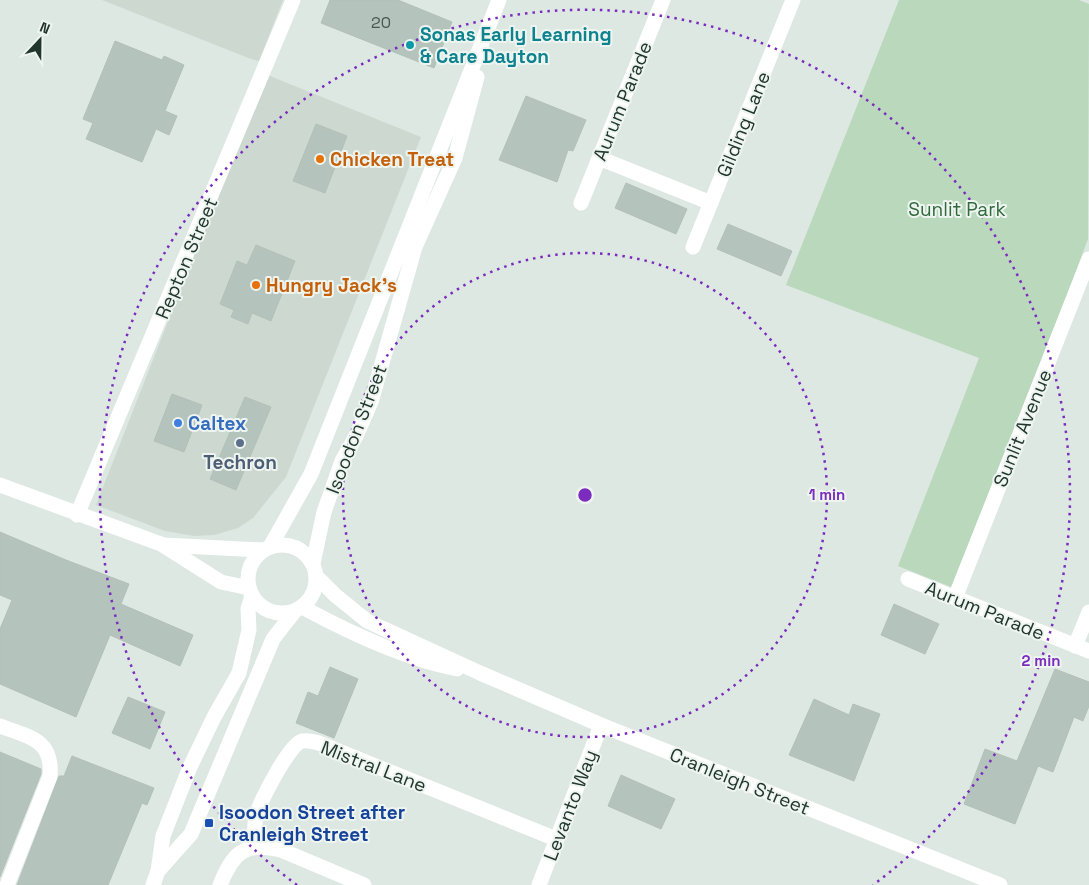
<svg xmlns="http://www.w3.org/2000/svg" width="1089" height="885" font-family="'Space Grotesk',sans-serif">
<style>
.built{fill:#cdd8d1}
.green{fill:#b9d8bc}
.building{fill:#b4c3bb;stroke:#b2c1b8}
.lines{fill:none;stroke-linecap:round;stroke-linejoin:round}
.minor{stroke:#fff;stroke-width:15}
.tertiary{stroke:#fff;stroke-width:15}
.ring{fill:none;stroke:#7b2cbf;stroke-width:2.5;stroke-dasharray:2.5 5}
.culture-dot{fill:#0f9aa8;stroke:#eef5f1;stroke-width:2}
.food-dot{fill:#e8710a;stroke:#eef5f1;stroke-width:2}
.shop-dot{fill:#3f7fe0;stroke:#eef5f1;stroke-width:2}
.service-dot{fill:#5c6f8a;stroke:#eef5f1;stroke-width:2}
.transit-dot{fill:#1a4fb4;stroke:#eef5f1;stroke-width:2}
.labels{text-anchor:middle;stroke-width:4;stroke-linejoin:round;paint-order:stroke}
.number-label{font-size:16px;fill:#465950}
.culture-label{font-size:19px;font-weight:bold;fill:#0d838f;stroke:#eef5f1;text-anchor:start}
.street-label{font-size:19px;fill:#21362d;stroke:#eef5f1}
.food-label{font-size:19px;font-weight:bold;fill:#c56008;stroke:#eef5f1;text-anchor:start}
.park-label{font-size:19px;fill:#30693d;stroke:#eef5f1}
.shop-label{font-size:19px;font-weight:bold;fill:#366cbe;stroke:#eef5f1;text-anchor:start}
.service-label{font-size:19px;font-weight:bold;fill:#4e5e75;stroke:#eef5f1}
.transit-label{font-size:19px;font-weight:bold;fill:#164399;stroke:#eef5f1;text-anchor:start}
.centre{fill:#7b2cbf;stroke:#eef5f1;stroke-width:2.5}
.ring-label{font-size:15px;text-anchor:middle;font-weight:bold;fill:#7b2cbf;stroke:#eef5f1;stroke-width:4;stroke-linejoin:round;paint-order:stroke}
</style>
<rect width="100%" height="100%" fill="#dee8e2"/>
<g class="built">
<polygon points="102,0 283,0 259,61 251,59"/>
<polygon points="265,74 421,137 286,477 253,518 238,528 214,535 194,536 165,531 96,505"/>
</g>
<polygon class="green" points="899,0 1079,0 1089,4 1088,239 1035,379 951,587 898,566 979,358 786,285"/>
<g class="building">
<polygon points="330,0 398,0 452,22 434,68 321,23"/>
<polygon points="115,41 162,60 164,56 184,65 165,111 177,116 169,135 156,129 142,162 86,139 93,123 83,119"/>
<polygon points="526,96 586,120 573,151 568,150 557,182 499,160"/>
<polygon points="316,124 347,136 325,193 293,181"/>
<polygon points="626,183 687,209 676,234 615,208"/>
<polygon points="728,224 792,251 781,276 717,249"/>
<polygon points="256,245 295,261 271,321 252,313 248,324 231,317 234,310 220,304 237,261 247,265"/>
<polygon points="172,394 202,405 184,452 154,441"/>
<polygon points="245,397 271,407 236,490 210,479"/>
<polygon points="0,532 66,560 129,584 121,604 193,635 180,666 110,635 76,717 0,684 0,629 12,600 0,595"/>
<polygon points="894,604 939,624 925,654 881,635"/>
<polygon points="330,667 358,679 334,738 296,723 308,692 318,696"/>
<polygon points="1055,669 1089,682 1089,706 1083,721 1074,717 1053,772 1038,766 1015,824 964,804 985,749 1017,761"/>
<polygon points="128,697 165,712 150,749 112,733"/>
<polygon points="814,699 849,715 853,704 880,714 854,781 789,755"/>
<polygon points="0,752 41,769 41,774 0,877"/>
<polygon points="72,756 154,788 147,805 142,803 108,885 17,885 59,776 64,776"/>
<polygon points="621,775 675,799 661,829 608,806"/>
</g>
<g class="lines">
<g class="minor">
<polyline points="599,158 711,203"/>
<polyline points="581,203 663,0"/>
<polyline points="693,247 793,0"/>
<polyline points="0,485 161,544 221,582 249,588"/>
<polyline points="77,515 293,0"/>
<polyline points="163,545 263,550"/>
<polyline points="317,577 335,595 367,621 480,673 601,725 1000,885"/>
<polyline points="908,579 1089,651"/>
<polyline points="955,598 1089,259"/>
<path d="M302,607C348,632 406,659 457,669"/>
<polyline points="1075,646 1089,612"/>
<path d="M0,726C29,737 53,739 50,776L7,885"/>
<path d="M254,847C255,837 254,826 256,816C260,802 289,744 302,741C313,739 326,746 336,750L556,839"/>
<path d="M220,885C233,853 244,841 281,850L364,885"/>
<polyline points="539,885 601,725"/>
</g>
<g class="tertiary">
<circle cx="282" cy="579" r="34"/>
<polyline points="270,547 311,474 499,0"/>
<polyline points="313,563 324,512 342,461 356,436 371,402 415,247 455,158 477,77"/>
<polyline points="158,871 191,834 273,639 294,612"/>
<polyline points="153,885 158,871 163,836 190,767 214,717 239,673 249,630 248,609 252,596"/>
</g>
</g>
<g class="ring">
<circle cx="585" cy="495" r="242"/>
<path d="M297 885A485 485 0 1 1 873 885"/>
</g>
<circle class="culture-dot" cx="410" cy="45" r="5"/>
<g class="food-dot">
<circle cx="320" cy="159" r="5"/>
<circle cx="256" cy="285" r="5"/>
</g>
<circle class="shop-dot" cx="178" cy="423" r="5"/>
<circle class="service-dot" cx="240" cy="443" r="5"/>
<rect class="transit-dot" x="204" y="818" width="10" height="10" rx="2.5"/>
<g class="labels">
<g class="number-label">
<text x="381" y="28">20</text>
</g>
<g class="culture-label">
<text x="420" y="41">Sonas Early Learning<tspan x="420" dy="22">&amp; Care Dayton</tspan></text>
</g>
<g class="street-label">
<text transform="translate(622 101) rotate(-68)" y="7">Aurum Parade</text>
<text transform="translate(743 124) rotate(-68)" y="7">Gilding Lane</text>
<text transform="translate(186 258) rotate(-67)" y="7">Repton Street</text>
<text transform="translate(1022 428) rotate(-68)" y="7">Sunlit Avenue</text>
<text transform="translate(356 429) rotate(-69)" y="7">Isoodon Street</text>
<text transform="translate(985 610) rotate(22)" y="7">Aurum Parade</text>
<text transform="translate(374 766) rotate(21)" y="7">Mistral Lane</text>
<text transform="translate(740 781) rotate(22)" y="7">Cranleigh Street</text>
<text transform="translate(570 805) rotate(-69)" y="7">Levanto Way</text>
</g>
<g class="food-label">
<text x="330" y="166">Chicken Treat</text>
<text x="266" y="292">Hungry Jack's</text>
</g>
<g class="park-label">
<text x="957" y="216">Sunlit Park</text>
</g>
<g class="shop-label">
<text x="188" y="430">Caltex</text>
</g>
<g class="service-label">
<text x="240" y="469">Techron</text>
</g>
<g class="transit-label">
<text x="219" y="819">Isoodon Street after<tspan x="219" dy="22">Cranleigh Street</tspan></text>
</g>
</g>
<circle cx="585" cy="495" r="8" class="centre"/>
<g class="ring-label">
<text x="827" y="500">1 min</text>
<text x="1041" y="666">2 min</text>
</g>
<g transform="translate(40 40) rotate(22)" stroke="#eef5f1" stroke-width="4" paint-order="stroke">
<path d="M0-4L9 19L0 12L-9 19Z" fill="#21362d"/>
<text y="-8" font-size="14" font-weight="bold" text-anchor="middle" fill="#21362d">N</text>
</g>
</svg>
